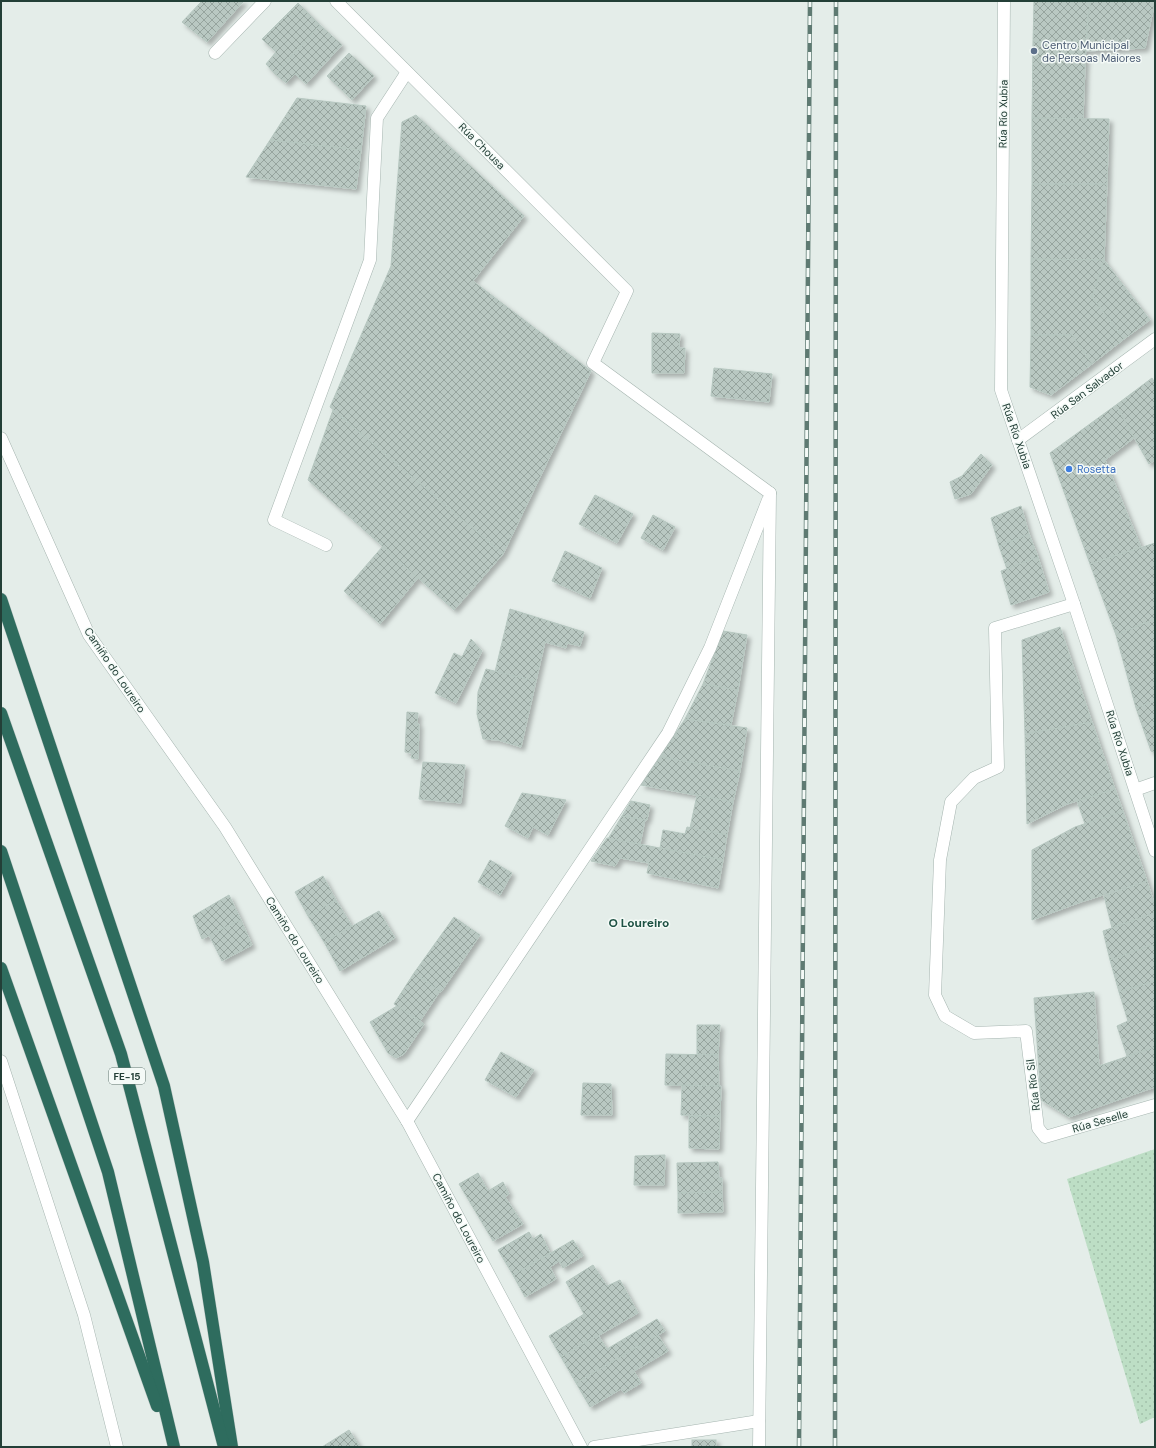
<svg xmlns="http://www.w3.org/2000/svg" width="1156" height="1448" font-family="'DM Sans',sans-serif">
<style>
.grass{fill:url(#grass-dots)}
.building{fill:url(#building-cross-hatch);stroke:#b6c7c0;filter:url(#shadow)}
.lines{fill:none;stroke-linecap:round;stroke-linejoin:round}
.minor-casing{stroke:#a6b5b0;stroke-width:13}
.highway-casing{stroke:#c1c9c7;stroke-width:13}
.minor{stroke:#fff;stroke-width:12}
.highway{stroke:#2e6c5e;stroke-width:12}
.rail-casing{stroke:#5e7a72;stroke-width:4.5}
.rail{stroke:#f4faf7;stroke-width:3;stroke-dasharray:9;stroke-linecap:butt}
.service-dot{fill:#5c6f8a;stroke:#f4faf7;stroke-width:1.5}
.shop-dot{fill:#3f7fe0;stroke:#f4faf7;stroke-width:1.5}
.labels{text-anchor:middle;stroke-width:3;stroke-linejoin:round;paint-order:stroke}
.shield{fill:#f4faf7;stroke:#627771;stroke-width:1}
.shield-label{font-size:10px;font-weight:bold;fill:#233f37}
.service-label{font-size:11px;fill:#4e5e75;stroke:#f4faf7;text-anchor:start}
.street-label{font-size:11px;fill:#233f37;stroke:#f4faf7}
.shop-label{font-size:11px;fill:#366cbe;stroke:#f4faf7;text-anchor:start}
.neighbourhood-label{font-size:12px;font-weight:bold;fill:#1e5244;stroke:#f4faf7}
</style>
<defs>
<pattern id="grass-dots" width="8" height="8" patternUnits="userSpaceOnUse"><rect width="8" height="8" fill="#bddec5"/><path d="M2 2h.1M6 6h.1" fill="none" stroke="#a2c0aa" stroke-width="1.8" stroke-linecap="round"/></pattern>
<pattern id="building-cross-hatch" width="8" height="8" patternUnits="userSpaceOnUse"><rect width="8" height="8" fill="#b9c8c2"/><path d="M0 0l8 8M0 8l8-8" fill="none" stroke="#96a49e"/></pattern>
<filter id="shadow"><feDropShadow dx="3.5" dy="3.5" stdDeviation="2" flood-color="#0004"/></filter>
</defs>
<rect width="100%" height="100%" fill="#e4ede9"/>
<polygon class="grass" points="1155,1149 1155,1417 1140,1424 1067,1179"/>
<g class="building">
<polygon points="202,1 244,1 207,42 182,22"/>
<polygon points="1034,1 1091,1 1088,15 1086,41 1033,42"/>
<polygon points="1091,1 1155,1 1145,48 1086,51 1088,15"/>
<polygon points="298,3 320,25 275,74 266,64 276,52 262,39"/>
<polygon points="320,25 342,45 306,84 295,74 286,83 275,74"/>
<polygon points="1086,41 1083,119 1032,118 1033,42"/>
<polygon points="349,53 374,76 352,100 327,76"/>
<polygon points="297,98 366,106 361,150 270,140"/>
<polygon points="416,115 524,216 473,281 591,371 503,554 330,407 391,266 402,122"/>
<polygon points="1032,118 1109,119 1107,184 1032,184"/>
<polygon points="270,140 361,150 356,189 246,177"/>
<polygon points="1032,184 1107,184 1104,260 1031,259"/>
<polygon points="1031,259 1104,260 1092,297 1124,339 1092,364 1072,335 1031,335"/>
<polygon points="1104,260 1150,320 1124,339 1092,297"/>
<polygon points="652,333 680,334 679,348 685,348 684,373 652,373"/>
<polygon points="1031,335 1072,335 1092,364 1051,395 1030,387"/>
<polygon points="714,368 772,374 769,402 711,396"/>
<polygon points="1152,378 1155,383 1155,460 1149,464 1116,405"/>
<polygon points="1116,405 1134,438 1105,460 1141,547 1090,564 1050,453"/>
<polygon points="333,410 503,554 454,610 308,480"/>
<polygon points="981,454 992,465 971,494 955,499 950,482 962,476"/>
<polygon points="595,495 633,514 617,543 579,524"/>
<polygon points="1021,506 1029,534 999,546 991,518"/>
<polygon points="653,515 675,527 663,550 641,538"/>
<polygon points="1029,534 1038,557 1007,569 999,546"/>
<polygon points="1155,543 1155,619 1116,635 1090,564"/>
<polygon points="383,546 418,578 380,624 344,591"/>
<polygon points="565,551 602,568 590,598 552,581"/>
<polygon points="1038,557 1049,592 1011,605 1001,571"/>
<polygon points="510,609 584,632 580,646 567,643 566,648 545,642 536,681 495,672"/>
<polygon points="1155,619 1155,701 1136,708 1116,635"/>
<polygon points="1060,627 1092,722 1025,734 1022,640"/>
<polygon points="723,631 747,635 738,690 703,684"/>
<polygon points="471,639 482,651 456,703 435,693 454,653 462,657"/>
<polygon points="486,669 536,681 521,747 498,740 483,739 477,714 478,692"/>
<polygon points="703,684 738,690 731,725 685,719"/>
<polygon points="1155,701 1155,753 1151,751 1136,708"/>
<polygon points="407,712 418,713 417,724 419,724 418,759 411,758 412,753 405,752"/>
<polygon points="685,719 747,728 740,771 660,757"/>
<polygon points="1092,722 1115,789 1067,804 1027,824 1025,734"/>
<polygon points="660,757 740,771 733,802 641,785"/>
<polygon points="423,762 465,765 461,803 419,799"/>
<polygon points="1115,789 1123,811 1085,824 1077,801"/>
<polygon points="522,793 566,800 548,835 533,827 528,838 505,826"/>
<polygon points="697,795 733,802 727,835 690,828"/>
<polygon points="631,801 650,805 647,820 622,816"/>
<polygon points="1123,811 1147,881 1081,902 1032,920 1032,850 1075,827"/>
<polygon points="622,816 645,820 640,844 608,839"/>
<polygon points="687,827 727,835 723,860 660,848 663,830 685,834"/>
<polygon points="607,838 723,860 718,888 647,873 649,863 620,858 615,866 591,861"/>
<polygon points="490,860 512,873 500,895 478,882"/>
<polygon points="323,876 336,900 308,916 295,892"/>
<polygon points="1147,881 1155,906 1155,913 1112,928 1104,896"/>
<polygon points="229,895 241,920 202,939 193,916"/>
<polygon points="336,900 352,926 324,942 308,916"/>
<polygon points="379,911 395,938 340,971 324,942"/>
<polygon points="1155,913 1155,944 1110,960 1103,931"/>
<polygon points="454,917 480,935 441,992 414,973"/>
<polygon points="241,920 252,945 222,961 209,935"/>
<polygon points="1155,944 1155,981 1119,992 1110,960"/>
<polygon points="414,973 440,991 420,1021 394,1004"/>
<polygon points="1155,981 1155,1047 1127,1056 1117,1026 1128,1021 1119,992"/>
<polygon points="1094,992 1099,1066 1155,1047 1155,1087 1069,1117 1041,1100 1034,998"/>
<polygon points="397,1006 424,1024 404,1054 396,1058 388,1053 370,1022"/>
<polygon points="697,1025 720,1025 718,1055 697,1054"/>
<polygon points="501,1052 534,1070 516,1097 485,1080"/>
<polygon points="666,1054 718,1055 719,1086 665,1085"/>
<polygon points="583,1083 611,1084 612,1115 581,1115"/>
<polygon points="682,1085 721,1086 720,1116 681,1115"/>
<polygon points="689,1116 720,1116 719,1149 689,1148"/>
<polygon points="665,1155 664,1185 634,1185 635,1156"/>
<polygon points="718,1162 719,1178 722,1178 722,1192 678,1193 677,1163"/>
<polygon points="478,1173 488,1191 503,1182 509,1194 505,1197 523,1224 493,1241 459,1184"/>
<polygon points="722,1192 723,1212 678,1213 678,1193"/>
<polygon points="529,1232 533,1239 541,1234 550,1253 513,1275 498,1250"/>
<polygon points="573,1240 583,1256 563,1268 559,1261 550,1267 556,1279 525,1297 513,1275"/>
<polygon points="593,1265 607,1286 620,1280 638,1313 561,1357 549,1336 584,1314 566,1282"/>
<polygon points="657,1319 665,1331 576,1383 561,1357 598,1335 607,1349"/>
<polygon points="658,1335 668,1351 634,1371 641,1383 624,1393 621,1389 590,1407 576,1383"/>
<polygon points="349,1430 360,1447 322,1447"/>
<rect x="692" y="1440" width="24" height="7"/>
</g>
<g class="lines">
<defs>
<g id="minor">
<polyline points="336,1 627,291 593,363 770,493"/>
<polyline points="1004,1 1001,390 1074,604 1155,851"/>
<polyline points="215,53 265,1"/>
<polyline points="1,438 89,635 225,827 407,1121 581,1447"/>
<polyline points="1018,440 1155,339"/>
<polyline points="326,545 274,520 370,260 377,118 407,72"/>
<polyline points="1074,604 995,628 998,767 974,778 951,802 940,860 935,995 945,1016 974,1033 1026,1031 1038,1128 1045,1137 1155,1105"/>
<polyline points="1135,790 1155,783"/>
<polyline points="1,1061 84,1315 117,1447"/>
<polyline points="407,1121 668,733 710,648 768,500"/>
<polyline points="594,1447 759,1421"/>
<polyline points="759,1447 770,493"/>
</g>
<g id="highway">
<polyline points="1,599 164,1086 203,1262 232,1447"/>
<polyline points="1,713 121,1054 224,1447"/>
<polyline points="1,851 108,1172 174,1447"/>
<polyline points="1,968 157,1406"/>
</g>
</defs>
<use href="#minor" class="minor-casing"/>
<use href="#highway" class="highway-casing"/>
<use href="#minor" class="minor"/>
<use href="#highway" class="highway"/>
<defs>
<g id="rail">
<polyline points="799,1447 810,1"/>
<polyline points="835,1447 836,1"/>
</g>
</defs>
<use href="#rail" class="rail-casing"/>
<use href="#rail" class="rail"/>
</g>
<circle class="service-dot" cx="1034" cy="51" r="4"/>
<circle class="shop-dot" cx="1069" cy="469" r="4"/>
<g class="labels">
<rect class="shield" x="109" y="1068" width="36" height="16" rx="3"/>
<g class="shield-label">
<text x="127" y="1080">FE-15</text>
</g>
<g class="service-label">
<text x="1042" y="49">Centro Municipal<tspan x="1042" dy="13">de Persoas Maiores</tspan></text>
</g>
<g class="street-label">
<text transform="translate(1003 114) rotate(-89)" y="4">Rúa Río Xubia</text>
<text transform="translate(482 146) rotate(45)" y="4">Rúa Chousa</text>
<text transform="translate(1087 390) rotate(-37)" y="4">Rúa San Salvador</text>
<text transform="translate(1017 436) rotate(71)" y="4">Rúa Río Xubia</text>
<text transform="translate(115 670) rotate(56)" y="4">Camiño do Loureiro</text>
<text transform="translate(1120 743) rotate(72)" y="4">Rúa Río Xubia</text>
<text transform="translate(295 940) rotate(58)" y="4">Camiño do Loureiro</text>
<text transform="translate(1033 1085) rotate(-97)" y="4">Rúa Río Sil</text>
<text transform="translate(1100 1121) rotate(-16)" y="4">Rúa Seselle</text>
<text transform="translate(459 1218) rotate(62)" y="4">Camiño do Loureiro</text>
</g>
<g class="shop-label">
<text x="1077" y="473">Rosetta</text>
</g>
<g class="neighbourhood-label">
<text x="639" y="927">O Loureiro</text>
</g>
</g>
<rect width="1156" height="1448" fill="none" stroke="#233f37" stroke-width="4"/>
</svg>
